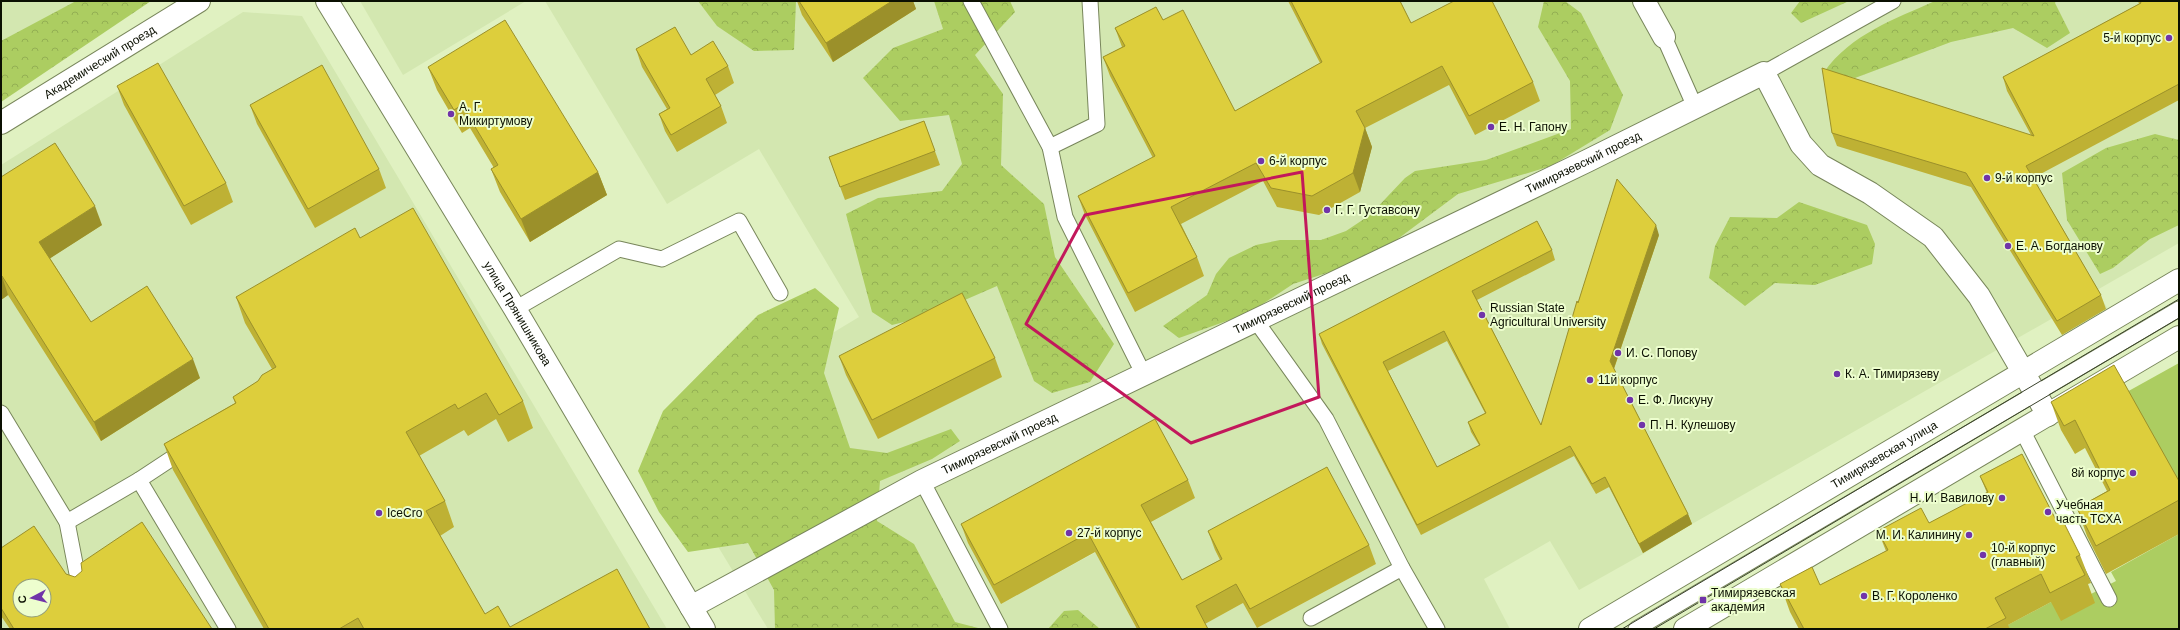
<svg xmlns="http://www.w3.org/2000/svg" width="2180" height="630" font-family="Arial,sans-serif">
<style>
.built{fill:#d3e7b0;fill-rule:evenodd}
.forest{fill:url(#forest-crowns)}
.green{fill:#accd61}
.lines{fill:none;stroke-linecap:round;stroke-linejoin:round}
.service-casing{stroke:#78865b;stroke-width:17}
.pedestrian-casing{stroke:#78865b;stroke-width:24}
.minor-casing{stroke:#78865b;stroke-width:24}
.secondary-casing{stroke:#78865b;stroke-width:24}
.service{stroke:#fff;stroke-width:15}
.pedestrian{stroke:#fff;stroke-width:22}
.minor{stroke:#fff;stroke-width:22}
.secondary{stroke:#fff;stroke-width:22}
.tram{stroke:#3a422c;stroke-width:1}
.wall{fill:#beb134;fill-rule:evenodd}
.shaded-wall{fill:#9b902a}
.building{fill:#ddce3c;stroke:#9b902a;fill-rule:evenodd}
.marked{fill:none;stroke:#c2185b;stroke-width:3;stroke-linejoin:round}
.poi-dot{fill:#7034a9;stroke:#edfece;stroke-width:1.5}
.labels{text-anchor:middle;stroke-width:4;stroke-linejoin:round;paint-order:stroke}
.poi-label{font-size:12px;fill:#0b1002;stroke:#edfece;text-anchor:start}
.street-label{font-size:12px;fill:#0b1002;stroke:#edfece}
</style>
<defs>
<pattern id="forest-crowns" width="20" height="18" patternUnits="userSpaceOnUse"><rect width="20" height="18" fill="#accd61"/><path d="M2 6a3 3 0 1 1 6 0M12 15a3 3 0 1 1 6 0" fill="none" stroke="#93af53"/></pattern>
</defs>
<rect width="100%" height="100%" fill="#e0f1c1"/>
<g class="built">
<polygon points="1,1 113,1 1,72"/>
<polygon points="360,1 526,1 403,75"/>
<polygon points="545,1 2179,1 2179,243 2097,290 2110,313 2065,339 2053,318 1692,524 1643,554 1579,590 1550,541 1484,579 1510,629 1205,629 1203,625 1243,603 1257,628 1376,564 1215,550 1229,578 1189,599 1148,524 1195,498 1001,604 1095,552 1137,629 768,629 705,525 650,443 859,317 759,149 667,204"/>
<path d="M243,12L302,16L667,629H1V165ZM20,586H44V610H20Z"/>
</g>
<g class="forest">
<polygon points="76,1 151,1 1,102 1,41"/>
<polygon points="698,1 796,1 794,50 754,51 717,26"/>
<polygon points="934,1 1010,1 1015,12 975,55 1003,94 1001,165 1044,204 1055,257 1114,344 1090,382 1052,393 1034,381 997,286 928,316 892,325 872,312 846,214 878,198 942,191 962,164 949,115 900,121 863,78 893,48 943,29"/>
<polygon points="1544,1 1565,1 1581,13 1623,95 1610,130 1551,166 1458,194 1395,241 1345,267 1293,284 1249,313 1179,338 1163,326 1207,295 1216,274 1229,258 1256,245 1280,240 1321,240 1346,231 1370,215 1405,178 1415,171 1486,160 1571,129 1570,81 1538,27"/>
<polygon points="1800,1 1849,1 1801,23 1791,13"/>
<path d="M1935,1H2056L2055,3L2070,33L2047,48L2013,28L1951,42L1855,78L1824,72C1851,34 1895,19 1935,1Z"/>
<polygon points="2155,134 2179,140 2179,225 2150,239 2113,268 2100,274 2067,220 2062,173 2106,148"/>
<polygon points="1799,202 1867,225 1875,244 1872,264 1815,285 1775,283 1745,306 1709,278 1715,246 1730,217 1777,218"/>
<polygon points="815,288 839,308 824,373 850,448 887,453 951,429 960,441 932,459 880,481 877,521 914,544 955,622 982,629 775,629 774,590 748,543 688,552 659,512 638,471 663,411 758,315"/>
<polygon points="1078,610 1100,629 1048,629 1064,611"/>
</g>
<g class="green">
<polygon points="2179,363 2179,491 2125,393"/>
<polygon points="2179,534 2179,629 2007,629 2006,626 2051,602 2091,594 2116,581 2111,572"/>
</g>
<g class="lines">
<defs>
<g id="service">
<polyline points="971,1 1050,147 1065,217 1143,373"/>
<polyline points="1664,37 1695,107"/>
<polyline points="1764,73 1893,1"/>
<polyline points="1050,147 1097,124 1090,1"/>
<polyline points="515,309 619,249 662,259 739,221 780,293"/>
<polyline points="1256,321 1326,419 1402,568 1437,629"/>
<polyline points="1,413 67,522 139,480 228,629"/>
<polyline points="2022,430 2109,599"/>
<polyline points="139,480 186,449"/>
<polyline points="922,481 1000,629"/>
<polyline points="67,522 79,584"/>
<polyline points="1311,618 1402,568"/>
<polyline points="1636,629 2179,309"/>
</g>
<polyline id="pedestrian" points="1644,1 1664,37"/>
<g id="minor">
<path id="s1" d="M327,1L515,309L704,629"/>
<path id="s2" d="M1,123L199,1"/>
<path id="s3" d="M691,607L922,481L1587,161L1764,73L1801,144L1820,165L1870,193L1933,237L1979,296L2048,415"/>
</g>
<g id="secondary">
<path id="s4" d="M1590,629L2179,280"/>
<polyline points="1685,629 2179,337"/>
</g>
</defs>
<use href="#service" class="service-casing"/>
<use href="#pedestrian" class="pedestrian-casing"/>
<use href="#minor" class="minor-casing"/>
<use href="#secondary" class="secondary-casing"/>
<use href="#service" class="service"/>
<use href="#pedestrian" class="pedestrian"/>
<use href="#minor" class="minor"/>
<use href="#secondary" class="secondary"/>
<g class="tram">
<polyline points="1622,629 2179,299"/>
<polyline points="1654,629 2179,318"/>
</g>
</g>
<g class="wall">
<polygon points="797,1 913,1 916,9 833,62 802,15"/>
<polygon points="1288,1 1400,1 1411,23 1533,82 1540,101 1475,135 1449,85 1365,128 1372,147 1360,192 1319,215 1277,207 1263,181 1181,224 1197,257 1204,276 1135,312 1085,215 1078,196 1153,158 1110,76 1103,57 1122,47 1115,28 1163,20 1235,111 1320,63"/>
<polygon points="2138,1 2179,1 2179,100 2033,178 2101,295 2106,309 2062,335 1971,187 1837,146 1832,133 2031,135 2007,91 2003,77 2139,4"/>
<polygon points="636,49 691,55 728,66 734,83 715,95 721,106 727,123 677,152 665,131 659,114 667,109 642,67"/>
<polygon points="428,67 598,172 607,195 530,242 500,192 491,169 494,168 470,128 462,133 437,90"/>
<polygon points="117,86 226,183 233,202 191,225 124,105"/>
<polygon points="250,105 379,169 386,188 315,228 257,124"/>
<polygon points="924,121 940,165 845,200 829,157"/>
<polygon points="1,177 102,225 50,258 91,322 200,378 101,441 8,295 1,300"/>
<path d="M1659,235L1614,369L1688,514L1692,524L1643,553L1609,487L1596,494L1574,456L1421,535L1322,344L1319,334L1552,250L1555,260L1477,300L1541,425L1578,303ZM1447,341L1485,413L1468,422L1471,432L1479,445L1437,467L1388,371Z"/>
<polygon points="360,238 523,401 533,428 508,442 496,419 468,436 464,430 419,456 445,501 454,527 440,536 485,614 510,627 650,629 264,629 173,470 164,444 235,403 233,397 258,381 272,369 245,323 236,297"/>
<polygon points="839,356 995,358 1002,377 878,439 846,375"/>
<polygon points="2051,402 2179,481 2179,534 2106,574 2087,536 2077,508 2107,491 2085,448 2075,454 2061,430"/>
<polygon points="1980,476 2056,520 2080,555 2091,583 2088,584 2095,603 2061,621 2051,602 2008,625 2010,629 1799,629 1790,612 1780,584 1820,585 1886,551 1878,531 1929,523 1987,493"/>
<polygon points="1188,480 1195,498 1151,522 1182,580 1220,560 1215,550 1208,531 1369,545 1376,564 1257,628 1243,603 1205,624 1208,629 1137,629 1095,552 1001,604 968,543 961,524"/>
<polygon points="1,548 66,574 212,629 10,629 1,616"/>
</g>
<g class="shaded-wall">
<polygon points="892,1 913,1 916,9 833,62 826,43"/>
<polygon points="1365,128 1372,147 1360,192 1353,173"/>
<polygon points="598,172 607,195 530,242 521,219"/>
<polygon points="95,206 102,225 46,261 39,242"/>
<polygon points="1656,225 1659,235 1613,371 1610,361"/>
<polygon points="2,276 8,295 1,300 1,277"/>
<polygon points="193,359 200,378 101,441 94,422"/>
<polygon points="1688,514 1692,524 1643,553 1639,544"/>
</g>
<g class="building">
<polygon points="799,1 892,1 826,43"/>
<polygon points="1291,1 1400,1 1411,23 1454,1 1492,1 1533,82 1469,116 1442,66 1356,111 1365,128 1353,173 1312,196 1271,188 1256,163 1171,207 1197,257 1128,293 1078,196 1155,156 1103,57 1125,46 1115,28 1156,7 1163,20 1183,10 1235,111 1322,62"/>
<polygon points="2140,1 2179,1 2179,84 2026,166 2101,295 2057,321 1966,173 1832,133 1822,68 2034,136 2003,77 2141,3"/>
<polygon points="505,20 598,172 521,219 491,169 498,165 462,105 454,110 428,67"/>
<polygon points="675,27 691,55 713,41 728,66 706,79 721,106 671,135 659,114 670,108 636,49"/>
<polygon points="158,63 226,183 184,206 117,86"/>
<polygon points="322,65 379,169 308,209 250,105"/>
<polygon points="924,121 935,151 840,187 829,157"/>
<polygon points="55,143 95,206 39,242 91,322 147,286 193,359 94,422 2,276 1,277 1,177"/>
<path d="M1617,179L1656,225L1610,361L1688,514L1639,544L1605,477L1592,484L1570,446L1417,525L1319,334L1537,221L1552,250L1472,291L1541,425L1577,301L1578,303ZM1444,331L1486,413L1468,422L1480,445L1437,467L1383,362Z"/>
<polygon points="413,208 523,401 499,415 486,393 458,409 455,404 406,432 445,501 426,511 485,614 498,606 510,627 617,569 650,629 364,629 358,618 339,629 269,629 164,444 236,403 233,397 258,381 262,375 276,367 236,297 355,228 360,238"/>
<polygon points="962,293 995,358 872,420 839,356"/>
<polygon points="2114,365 2179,481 2179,500 2096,546 2077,508 2110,490 2075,420 2064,426 2051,402"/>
<polygon points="1155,419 1188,480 1141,505 1182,580 1222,559 1208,531 1327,467 1369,545 1250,609 1236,584 1196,606 1208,629 1140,629 1088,533 994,585 961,524"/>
<polygon points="2022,454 2056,520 2061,517 2080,555 2076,557 2085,575 2050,593 2041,574 1995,598 2006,618 1985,629 1804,629 1780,584 1812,567 1820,585 1888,550 1878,531 1921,508 1929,523 1988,492 1980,476"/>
<path d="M142,522L212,629H14L1,608V548L34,526L66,574L75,577L82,571L81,563ZM20,586H44V610H20Z"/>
</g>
<path class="marked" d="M1302,172L1319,397L1191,443L1026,324L1085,215Z"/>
<g class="poi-dot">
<circle cx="2169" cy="38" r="4"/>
<circle cx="451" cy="114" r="4"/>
<circle cx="1491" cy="127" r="4"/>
<circle cx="1261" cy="161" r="4"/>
<circle cx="1987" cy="178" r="4"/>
<circle cx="1327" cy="210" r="4"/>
<circle cx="2008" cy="246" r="4"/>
<circle cx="1482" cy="315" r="4"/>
<circle cx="1618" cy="353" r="4"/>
<circle cx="1837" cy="374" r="4"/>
<circle cx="1590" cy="380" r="4"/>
<circle cx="1630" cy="400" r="4"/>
<circle cx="1642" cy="425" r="4"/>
<circle cx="2133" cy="473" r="4"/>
<circle cx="2002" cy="498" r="4"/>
<circle cx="2048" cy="512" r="4"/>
<circle cx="379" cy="513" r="4"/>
<circle cx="1069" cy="533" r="4"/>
<circle cx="1969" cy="535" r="4"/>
<circle cx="1983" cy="555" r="4"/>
<circle cx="1864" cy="596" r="4"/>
<rect x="1699" y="596" width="8" height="8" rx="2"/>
</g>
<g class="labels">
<g class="poi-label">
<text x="2161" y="42" text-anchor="end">5-й корпус</text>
<text x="459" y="111">А. Г.<tspan x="459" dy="14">Микиртумову</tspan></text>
<text x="1499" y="131">Е. Н. Гапону</text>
<text x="1269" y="165">6-й корпус</text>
<text x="1995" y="182">9-й корпус</text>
<text x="1335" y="214">Г. Г. Густавсону</text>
<text x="2016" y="250">Е. А. Богданову</text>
<text x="1490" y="312">Russian State<tspan x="1490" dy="14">Agricultural University</tspan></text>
<text x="1626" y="357">И. С. Попову</text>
<text x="1845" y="378">К. А. Тимирязеву</text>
<text x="1598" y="384">11й корпус</text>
<text x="1638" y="404">Е. Ф. Лискуну</text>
<text x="1650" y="429">П. Н. Кулешову</text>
<text x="2125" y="477" text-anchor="end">8й корпус</text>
<text x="1994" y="502" text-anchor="end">Н. И. Вавилову</text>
<text x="2056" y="509">Учебная<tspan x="2056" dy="14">часть ТСХА</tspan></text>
<text x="387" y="517">IceCro</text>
<text x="1077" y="537">27-й корпус</text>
<text x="1961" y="539" text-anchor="end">М. И. Калинину</text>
<text x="1991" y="552">10-й корпус<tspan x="1991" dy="14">(главный)</tspan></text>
<text x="1711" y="597">Тимирязевская<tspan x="1711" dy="14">академия</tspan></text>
<text x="1872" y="600">В. Г. Короленко</text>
</g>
<g class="street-label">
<text dy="4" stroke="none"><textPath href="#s2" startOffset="116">Академический проезд</textPath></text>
<text dy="4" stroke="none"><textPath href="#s3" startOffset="997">Тимирязевский проезд</textPath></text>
<text dy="4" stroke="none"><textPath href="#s3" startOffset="673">Тимирязевский проезд</textPath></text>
<text dy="4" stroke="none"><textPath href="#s1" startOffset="366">улица Прянишникова</textPath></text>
<text dy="4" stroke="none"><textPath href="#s3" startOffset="349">Тимирязевский проезд</textPath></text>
<text dy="4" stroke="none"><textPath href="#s4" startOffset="342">Тимирязевская улица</textPath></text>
</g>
</g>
<rect width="2180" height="630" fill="none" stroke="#0b1002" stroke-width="4"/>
<g transform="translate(32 598) rotate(263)"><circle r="19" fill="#edfece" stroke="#939f7c"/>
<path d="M0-3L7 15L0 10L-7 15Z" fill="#7034a9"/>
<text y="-6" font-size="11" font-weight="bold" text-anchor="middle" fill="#0b1002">С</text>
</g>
</svg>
